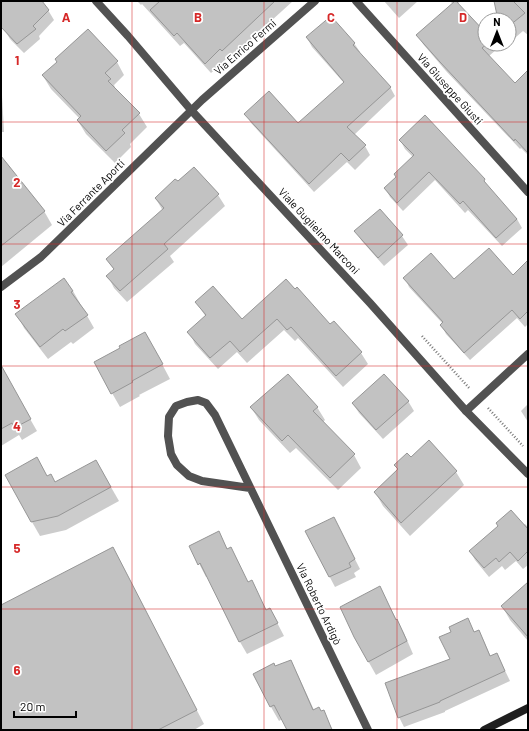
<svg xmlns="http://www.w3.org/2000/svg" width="529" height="731" font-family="Barlow,sans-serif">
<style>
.shadow{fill:#0003}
.building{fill:#c2c2c2;stroke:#969696}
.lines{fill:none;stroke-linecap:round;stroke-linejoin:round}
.path{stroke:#747474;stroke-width:2.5;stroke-dasharray:1 2;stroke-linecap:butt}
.minor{stroke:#525252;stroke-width:8}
.tertiary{stroke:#525252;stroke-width:8}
.secondary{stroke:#1f1f1f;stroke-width:8}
.grid{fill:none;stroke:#d62828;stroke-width:1;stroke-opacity:0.55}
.labels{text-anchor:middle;stroke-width:3.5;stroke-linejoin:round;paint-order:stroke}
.street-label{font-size:11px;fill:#000;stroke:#fff}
.grid-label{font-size:13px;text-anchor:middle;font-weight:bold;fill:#d62828;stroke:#fff;stroke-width:3.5;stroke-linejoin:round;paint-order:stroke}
</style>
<rect width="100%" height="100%" fill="#fff"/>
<g class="shadow">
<polygon points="1,1 40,1 48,10 54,20 39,36 40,39 24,53 10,39 1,24"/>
<polygon points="137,1 293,1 228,60 226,59 211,73 184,43 180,46 142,4 141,5"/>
<polygon points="384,1 418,1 399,18"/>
<polygon points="450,1 461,1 457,4 485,33 485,44 494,44 497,49 489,56 528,111 528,155 521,148 520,149 446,71 423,44 417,35 453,4"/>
<polygon points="495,1 528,1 528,35 523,31 509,43 509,20 499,20"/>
<polygon points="307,38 354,43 360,52 359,53 390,87 395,96 354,135 365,146 370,155 355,170 347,162 314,192 251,123 246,114 298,124 344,83 312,47"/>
<polygon points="117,62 124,75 114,85 117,92 139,114 147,127 130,144 131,147 115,163 86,134 78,121 80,119 51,89 43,76"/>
<polygon points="1,77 4,132 1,132"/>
<polygon points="400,140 484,180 489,189 517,219 522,228 502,246 468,210 465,213 435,180 403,211 390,197 385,188 397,177 413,157 405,149"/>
<polygon points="1,157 44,211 52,225 1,267"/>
<polygon points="218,195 225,206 170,256 174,262 127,302 114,288 108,276 114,270 107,259 163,211 156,199"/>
<polygon points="380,210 402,236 408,245 384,266 361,240 356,231"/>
<polygon points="528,262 528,324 525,327 517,318 470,360 446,334 441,325 443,324 409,287 405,278 454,281 513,276"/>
<polygon points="295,290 330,326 334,322 361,353 368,364 343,387 298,338 295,341 284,330 247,363 237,352 218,369 195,344 189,332 206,317 196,302 242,321"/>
<polygon points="73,291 94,328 73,344 71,342 48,359 24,328 17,314"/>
<polygon points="153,347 170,379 139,395 140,396 120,407 112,393 122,348"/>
<polygon points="6,377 37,431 22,440 19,435 1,446 1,380"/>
<polygon points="408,401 414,411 383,439 359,413 353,404"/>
<polygon points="528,404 528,422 521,411"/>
<polygon points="251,407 317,407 325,420 323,422 354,455 361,468 338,490 296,448 290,453 259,420"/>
<polygon points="411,458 456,472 464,485 410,536 383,506 375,492 398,470 396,465"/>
<polygon points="104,475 119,501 66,530 40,536 32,522 55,483"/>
<polygon points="525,524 528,527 528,565 523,569 516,561 505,570 502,566 489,577 475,560 470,551"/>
<polygon points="339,528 360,569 354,573 356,577 335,587 306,532"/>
<polygon points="218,532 228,550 248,583 251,581 267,611 270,609 284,636 247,654 240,642 208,576 206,577 190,546"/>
<polygon points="120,562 204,724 194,730 1,730 1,606"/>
<polygon points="528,595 528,641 510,620 502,606"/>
<polygon points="386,600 404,633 413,654 376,675 354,636"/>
<polygon points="467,620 474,633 479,632 484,641 491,657 497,654 510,681 445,711 445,712 404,727 399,717 451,660 452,633"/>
<polygon points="290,661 298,675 314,710 320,712 323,711 333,730 288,730 282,719 279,721 271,707 255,674"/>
</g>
<g class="building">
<polygon points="1,1 42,1 49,10 33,26 36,29 17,44 1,27"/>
<polygon points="160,1 275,1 222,51 220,49 205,64 177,33 174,36 150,10"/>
<polygon points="455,1 456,1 485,32 485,44 487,44 482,48 515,83 528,70 528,153 515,139 514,141 440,62 416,35"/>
<polygon points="494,1 513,1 525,13 509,26 509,20 498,20"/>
<polygon points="331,16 355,43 353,45 391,87 347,127 366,145 349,161 341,153 309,184 244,114 269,91 298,123 344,82 306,37"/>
<polygon points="88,29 118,61 105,73 111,79 108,81 140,113 122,130 125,133 106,151 77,120 81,116 42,75 57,62 55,59"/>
<polygon points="425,115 485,179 484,181 517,219 496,238 463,201 460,204 429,172 397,203 384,188 396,177 394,174 414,155 399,140"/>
<polygon points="1,156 45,211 1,246"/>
<polygon points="194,167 219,194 164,244 168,249 120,291 106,276 114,269 106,259 164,208 155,198 175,179 178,181"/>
<polygon points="380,209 403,235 378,258 354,231"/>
<polygon points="489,248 513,275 528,260 528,311 520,319 512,310 464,353 440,325 443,322 403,278 431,253 454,279"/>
<polygon points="64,278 73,291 71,292 88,315 65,331 63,329 40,347 15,314"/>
<polygon points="286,279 295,289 297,287 330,324 334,321 362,352 336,376 291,327 287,330 277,319 240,352 230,341 210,358 187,332 206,315 195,302 213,286 242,319"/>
<polygon points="145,332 163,364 132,381 133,382 111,394 94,362 120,348 119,346"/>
<polygon points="1,365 31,419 14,428 12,423 1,429"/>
<polygon points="288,374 318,407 313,411 355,454 330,478 288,435 282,441 250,407"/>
<polygon points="384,374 409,401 376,430 352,403"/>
<polygon points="429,440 457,471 401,523 374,492 398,469 394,465 407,453 411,457"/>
<polygon points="37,457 47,476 51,474 55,482 96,460 111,487 58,516 31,522 5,475"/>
<polygon points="511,510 528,529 528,551 518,561 510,552 499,562 496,558 484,568 469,551 498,526 496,523"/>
<polygon points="334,517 355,559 349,563 351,567 329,577 305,531"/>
<polygon points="219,531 227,549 231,547 248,582 252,580 266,610 270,608 278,623 239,642 200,563 198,565 189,546"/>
<polygon points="113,547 197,710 158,730 1,730 1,605"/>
<polygon points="528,582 528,637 501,606"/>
<polygon points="380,586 396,620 397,619 407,641 368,662 354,637 340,607"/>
<polygon points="468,618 474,632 479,630 490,656 497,653 505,671 440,701 440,702 398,718 385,683 450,659 439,637 451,632 449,627"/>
<polygon points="291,660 313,710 319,707 321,711 324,710 332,730 287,730 274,705 270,707 253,674 274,663 275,666"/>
</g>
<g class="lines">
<g class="path">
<polyline points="422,336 470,389"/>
<polyline points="488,408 523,446"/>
</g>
<g class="minor">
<polyline points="356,1 528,192"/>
<polyline points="1,287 41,257 202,100 315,1"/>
<polyline points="466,411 528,354"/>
<polyline points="250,488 202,481 189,476 177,465 171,454 168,436 169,417 176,406 187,402 198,400 206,403 215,415 368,730"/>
</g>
<polyline class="tertiary" points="96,1 128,36 191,110 370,303 466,411 528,474"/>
<polyline class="secondary" points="484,730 528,708"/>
</g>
<path class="grid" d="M132,1V730M264,1V730M397,1V730M1,122H528M1,244H528M1,366H528M1,487H528M1,609H528"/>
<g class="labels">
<g class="street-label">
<text transform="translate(245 47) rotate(-41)" y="4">Via Enrico Fermi</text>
<text transform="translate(450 89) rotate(48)" y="4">Via Giuseppe Giusti</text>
<text transform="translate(91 193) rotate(-45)" y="4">Via Ferrante Aporti</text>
<text transform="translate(319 231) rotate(47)" y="4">Viale Guglielmo Marconi</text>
<text transform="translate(319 604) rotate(64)" y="4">Via Roberto Ardigò</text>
</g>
</g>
<g class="grid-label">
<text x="66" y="22">A</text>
<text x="198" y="22">B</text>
<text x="331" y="22">C</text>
<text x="463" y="22">D</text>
<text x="17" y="65">1</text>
<text x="17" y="187">2</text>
<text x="17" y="309">3</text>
<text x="17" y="431">4</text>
<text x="17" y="553">5</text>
<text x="17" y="675">6</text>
</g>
<rect width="529" height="731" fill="none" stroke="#000000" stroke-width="4"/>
<g transform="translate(497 32)"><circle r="19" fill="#ffffff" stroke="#999999"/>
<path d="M0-3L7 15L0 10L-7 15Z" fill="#000000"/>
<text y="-6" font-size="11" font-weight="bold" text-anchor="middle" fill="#000000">N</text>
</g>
<path d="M14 711v6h62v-6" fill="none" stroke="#000000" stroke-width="2"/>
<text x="20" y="711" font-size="12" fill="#000000" stroke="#ffffff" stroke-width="3" paint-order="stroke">20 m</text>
</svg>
